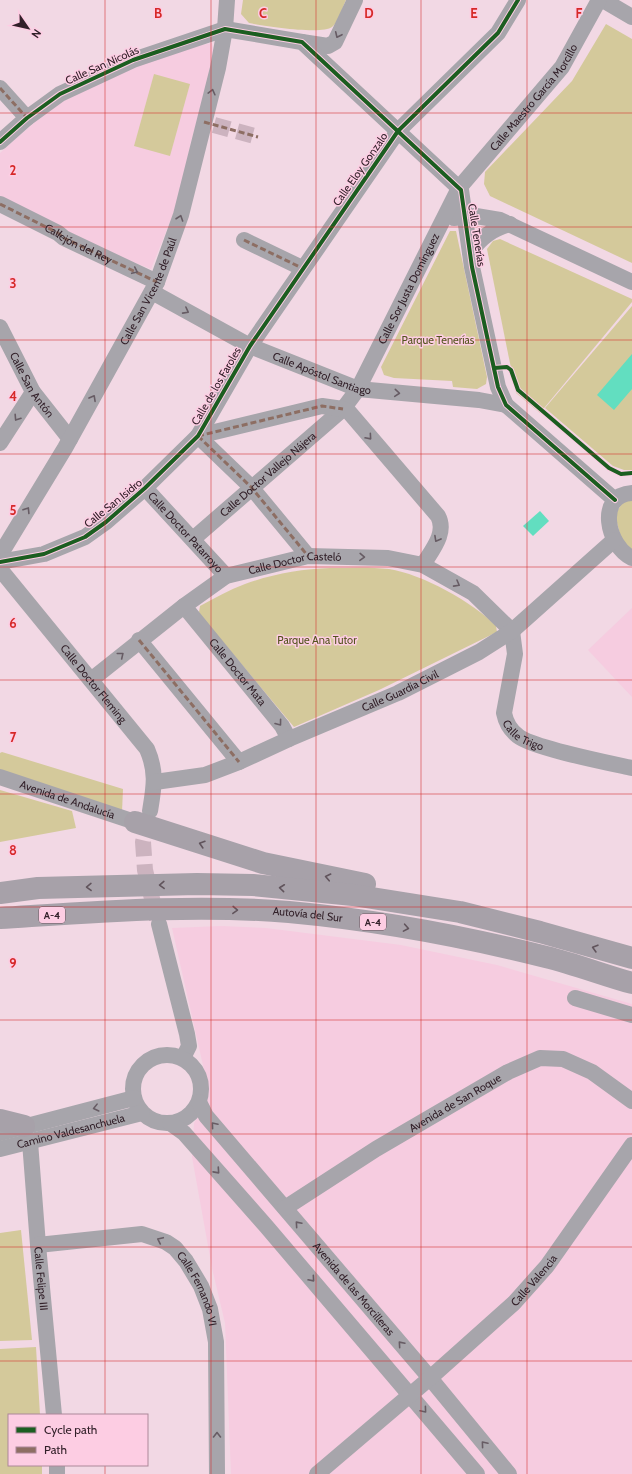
<svg xmlns="http://www.w3.org/2000/svg" width="632" height="1474" font-family="Cabin,sans-serif">
<style>
.built{fill:#f6cce0}
.green{fill:#d4c99b}
.water{fill:#62dec0}
.lines{fill:none;stroke-linecap:round;stroke-linejoin:round}
.minor-tunnel{stroke:#ccb3bf;stroke-width:16;stroke-dasharray:16 8;stroke-linecap:butt}
.minor{stroke:#a7a5ab;stroke-width:16}
.highway{stroke:#a7a1a9;stroke-width:22}
.quiet{stroke:#8d6e63;stroke-width:3;stroke-dasharray:6 3;stroke-linecap:butt}
.cycleway-casing{stroke:#fdcde3;stroke-width:6}
.cycleway{stroke:#1b5e20;stroke-width:4}
.oneway{stroke:#675c64}
.oneway2{stroke:#61545c}
.grid{fill:none;stroke:#d62828;stroke-width:1;stroke-opacity:0.55}
.labels{text-anchor:middle;stroke-width:3;stroke-linejoin:round;paint-order:stroke}
.shield{fill:#fdcde3;stroke:#6f5461;stroke-width:1}
.shield-label{font-size:10px;font-weight:bold;fill:#322029}
.street-label{font-size:11px;fill:#322029;stroke:#fdcde3}
.park-label{font-size:11px;fill:#53531d;stroke:#fdcde3}
.grid-label{font-size:13px;text-anchor:middle;font-weight:bold;fill:#d62828;stroke:#fdcde3;stroke-width:3;stroke-linejoin:round;paint-order:stroke}
</style>
<rect width="100%" height="100%" fill="#f2d8e4"/>
<g class="built">
<polygon points="212,43 215,57 191,141 180,197 151,269 67,236 0,200 0,153 34,123 31,119 92,85 174,51"/>
<polygon points="632,608 632,697 588,650"/>
<polygon points="221,926 266,928 401,945 497,965 632,1004 632,1474 231,1474 225,1323 212,1268 192,1157 194,1123 206,1104 207,1083 172,928"/>
</g>
<g class="green">
<path d="M243,0H346C342,8 339,22 332,27C322,35 264,26 249,23L241,14Z"/>
<polygon points="606,24 632,39 632,263 490,196 484,184 485,172 572,81"/>
<polygon points="154,74 190,84 170,156 134,146"/>
<polygon points="450,231 456,231 487,377 486,384 477,389 453,387 452,381 394,378 384,375 381,367"/>
<polygon points="500,239 632,299 632,302 540,413 516,393 487,249 493,241"/>
<polygon points="632,306 632,470 624,470 613,466 545,408"/>
<polygon points="632,498 632,552 622,542 615,515 624,500"/>
<path d="M330,568C349,568 370,567 389,569C422,574 473,602 496,626L497,632L379,690L294,727L202,617L199,612L200,606C215,598 229,590 245,584C272,574 302,569 330,568Z"/>
<polygon points="2,752 123,789 122,812 0,774 0,753"/>
<polygon points="0,790 72,811 76,828 0,842"/>
<polygon points="21,1230 32,1340 0,1341 0,1233"/>
<polygon points="36,1347 40,1415 9,1415 9,1465 42,1465 42,1474 0,1474 0,1349"/>
</g>
<g class="water">
<polygon points="632,354 632,389 614,410 597,395"/>
<polygon points="540,511 549,521 533,536 523,526"/>
</g>
<g class="lines">
<g class="minor-tunnel">
<polyline points="214,125 258,137"/>
<polyline points="149,817 143,842 145,870 157,919"/>
</g>
<g class="minor">
<polyline points="603,0 632,17"/>
<polyline points="302,42 328,46 335,42 355,0"/>
<polyline points="0,88 27,118"/>
<polyline points="0,142 27,118 60,94 133,60 225,29 302,42 461,190 472,267 498,387 506,405 615,500"/>
<path id="s1" d="M0,204L58,233L64,238L157,282"/>
<polyline points="454,218 476,216 500,220 632,282"/>
<polyline points="244,240 302,268"/>
<path d="M470,252C482,237 492,229 510,224"/>
<path id="s2" d="M152,292L250,346L358,389L479,400L506,405"/>
<path id="s3" d="M0,327L33,392L70,439"/>
<polyline points="198,436 250,346 398,131 498,33 518,0"/>
<polyline points="198,436 251,487 308,556"/>
<polyline points="0,443 33,392"/>
<path id="s4" d="M145,488L226,576"/>
<path d="M632,493C596,495 607,546 632,558"/>
<path id="s5" d="M193,539L343,409L358,389L459,188L562,67L599,0"/>
<path id="s6" d="M0,555L65,448L157,282L181,215L218,68L225,29L227,0"/>
<path d="M0,562L44,554L85,537L106,522L145,488L198,436L322,406L343,409L349,412L438,516C447,533 432,550 423,565"/>
<path id="s7" d="M0,569L147,749C157,772 154,787 150,811"/>
<path id="s8" d="M184,606L282,726L289,739"/>
<polyline points="139,640 239,762"/>
<path id="s9" d="M91,680L184,606L226,576L308,556L388,558L423,565L473,593L512,631L515,654L504,713C506,723 510,730 518,736C533,748 609,763 632,768"/>
<path id="s10" d="M0,777L135,822"/>
<path id="s11" d="M155,782L205,775L239,762L289,739L398,693L479,652L512,631L614,540"/>
<polyline points="159,924 187,1034 189,1046 183,1058"/>
<polyline points="575,998 632,1015"/>
<circle cx="167" cy="1089" r="34"/>
<path id="s12" d="M199,1102L206,1116L430,1378L509,1474"/>
<polyline points="170,1123 184,1133 266,1226 477,1474"/>
<polyline points="0,1133 134,1098"/>
<path id="s13" d="M30,1142L38,1245L54,1415"/>
<path id="s14" d="M0,1149L142,1113"/>
<path id="s15" d="M285,1208L376,1149L508,1072L540,1058L563,1059L592,1072L632,1101"/>
<path id="s16" d="M38,1245L142,1234L166,1242L175,1248L186,1261L201,1286L210,1309L216,1342L217,1474"/>
<polyline points="57,1465 57,1474"/>
<path id="s17" d="M317,1474L430,1378L514,1303L547,1266L632,1145"/>
</g>
<g class="highway">
<polyline points="135,822 263,863 365,884"/>
<polyline points="0,893 38,888 197,884 253,885 353,895 460,912 540,932 632,958"/>
<path id="s18" d="M0,918C96,912 193,904 289,912C376,920 462,936 546,957C575,964 603,975 632,983"/>
<polyline points="0,1120 24,1126"/>
</g>
<g class="quiet">
<polyline points="0,88 27,118"/>
<polyline points="204,122 258,137"/>
<polyline points="0,204 58,233 64,238 157,282"/>
<polyline points="244,240 302,268"/>
<polyline points="198,436 251,487 308,556"/>
<polyline points="198,436 322,406 343,409"/>
<polyline points="139,640 239,762"/>
</g>
<defs>
<g id="cycleway">
<polyline points="0,142 27,118 60,94 133,60 225,29 302,42 461,190 472,267 498,387 506,405 615,500"/>
<polyline points="494,368 507,367 511,370 518,390 609,468 621,474 632,473"/>
<polyline points="0,562 44,554 85,537 106,522 145,488 198,436 250,346 398,131 498,33 518,0"/>
</g>
</defs>
<use href="#cycleway" class="cycleway-casing"/>
<use href="#cycleway" class="cycleway"/>
</g>
<defs><path id="oneway-chevron" d="M-2-3.5L2.5 0L-2 3.5" fill="none" stroke-width="1.6" stroke-linecap="round" stroke-linejoin="round"/></defs>
<g class="oneway">
<use href="#oneway-chevron" transform="translate(338 35) rotate(115)"/>
<use href="#oneway-chevron" transform="translate(212 92) rotate(-76)"/>
<use href="#oneway-chevron" transform="translate(180 218) rotate(-71)"/>
<use href="#oneway-chevron" transform="translate(135 271) rotate(25)"/>
<use href="#oneway-chevron" transform="translate(186 311) rotate(28)"/>
<use href="#oneway-chevron" transform="translate(397 393) rotate(5)"/>
<use href="#oneway-chevron" transform="translate(93 398) rotate(-61)"/>
<use href="#oneway-chevron" transform="translate(17 418) rotate(123)"/>
<use href="#oneway-chevron" transform="translate(369 437) rotate(49)"/>
<use href="#oneway-chevron" transform="translate(27 510) rotate(-58)"/>
<use href="#oneway-chevron" transform="translate(437 539) rotate(119)"/>
<use href="#oneway-chevron" transform="translate(362 557) rotate(2)"/>
<use href="#oneway-chevron" transform="translate(457 584) rotate(29)"/>
<use href="#oneway-chevron" transform="translate(121 655) rotate(-39)"/>
<use href="#oneway-chevron" transform="translate(279 723) rotate(53)"/>
<use href="#oneway-chevron" transform="translate(96 1108) rotate(166)"/>
<use href="#oneway-chevron" transform="translate(214 1125) rotate(-130)"/>
<use href="#oneway-chevron" transform="translate(217 1171) rotate(48)"/>
<use href="#oneway-chevron" transform="translate(298 1224) rotate(-131)"/>
<use href="#oneway-chevron" transform="translate(160 1240) rotate(-155)"/>
<use href="#oneway-chevron" transform="translate(312 1279) rotate(49)"/>
<use href="#oneway-chevron" transform="translate(401 1344) rotate(-131)"/>
<use href="#oneway-chevron" transform="translate(424 1410) rotate(50)"/>
<use href="#oneway-chevron" transform="translate(217 1435) rotate(-90)"/>
<use href="#oneway-chevron" transform="translate(484 1444) rotate(-130)"/>
</g>
<g class="oneway2">
<use href="#oneway-chevron" transform="translate(202 844) rotate(-163)"/>
<use href="#oneway-chevron" transform="translate(328 877) rotate(-168)"/>
<use href="#oneway-chevron" transform="translate(162 885) rotate(178)"/>
<use href="#oneway-chevron" transform="translate(89 887) rotate(179)"/>
<use href="#oneway-chevron" transform="translate(282 888) rotate(-174)"/>
<use href="#oneway-chevron" transform="translate(235 910) rotate(2)"/>
<use href="#oneway-chevron" transform="translate(406 928) rotate(10)"/>
<use href="#oneway-chevron" transform="translate(595 948) rotate(-164)"/>
</g>
<path class="grid" d="M105,0V1415M211,0V1474M316,0V1474M421,0V1474M527,0V1474M0,113H632M0,227H632M0,340H632M0,454H632M0,567H632M0,680H632M0,794H632M0,907H632M0,1020H632M0,1134H632M0,1247H632M0,1361H632M105,1465V1474"/>
<g class="labels">
<g class="shield">
<rect x="39" y="907" width="26" height="16" rx="3"/>
<rect x="360" y="914" width="26" height="16" rx="3"/>
</g>
<g class="shield-label">
<text x="52" y="919">A-4</text>
<text x="373" y="926">A-4</text>
</g>
<g class="street-label">
<text transform="translate(102 65) rotate(-24)" y="4">Calle San Nicolás</text>
<text dy="4" stroke="none"><textPath href="#s5" startOffset="566">Calle Maestro García Morcillo</textPath></text>
<text transform="translate(360 169) rotate(-55)" y="4">Calle Eloy Gonzalo</text>
<text transform="translate(477 235) rotate(81)" y="4">Calle Tenerías</text>
<text dy="4" stroke="none"><textPath href="#s1" startOffset="88">Callejón del Rey</textPath></text>
<text dy="4" stroke="none"><textPath href="#s5" startOffset="336">Calle Sor Justa Domínguez</textPath></text>
<text dy="4" stroke="none"><textPath href="#s6" startOffset="303">Calle San Vicente de Paúl</textPath></text>
<text dy="4" stroke="none"><textPath href="#s2" startOffset="189">Calle Apóstol Santiago</textPath></text>
<text dy="4" stroke="none"><textPath href="#s3" startOffset="66">Calle San Antón</textPath></text>
<text transform="translate(216 386) rotate(-60)" y="4">Calle de los Faroles</text>
<text dy="4" stroke="none"><textPath href="#s5" startOffset="99">Calle Doctor Vallejo Nájera</textPath></text>
<text transform="translate(113 503) rotate(-39)" y="4">Calle San Isidro</text>
<text dy="4" stroke="none"><textPath href="#s4" startOffset="60">Calle Doctor Patarroyo</textPath></text>
<text dy="4" stroke="none"><textPath href="#s9" startOffset="241">Calle Doctor Casteló</textPath></text>
<text dy="4" stroke="none"><textPath href="#s8" startOffset="85">Calle Doctor Mata</textPath></text>
<text dy="4" stroke="none"><textPath href="#s7" startOffset="148">Calle Doctor Fleming</textPath></text>
<text dy="4" stroke="none"><textPath href="#s11" startOffset="263">Calle Guardia Civil</textPath></text>
<text dy="4" stroke="none"><textPath href="#s9" startOffset="597">Calle Trigo</textPath></text>
<text dy="4" stroke="none"><textPath href="#s10" startOffset="71">Avenida de Andalucía</textPath></text>
<text dy="4" stroke="none"><textPath href="#s18" startOffset="308">Autovía del Sur</textPath></text>
<text dy="4" stroke="none"><textPath href="#s15" startOffset="200">Avenida de San Roque</textPath></text>
<text dy="4" stroke="none"><textPath href="#s14" startOffset="73">Camino Valdesanchuela</textPath></text>
<text dy="4" stroke="none"><textPath href="#s13" startOffset="137">Calle Felipe III</textPath></text>
<text dy="4" stroke="none"><textPath href="#s17" startOffset="291">Calle Valencia</textPath></text>
<text dy="4" stroke="none"><textPath href="#s12" startOffset="243">Avenida de las Morcilleras</textPath></text>
<text dy="4" stroke="none"><textPath href="#s16" startOffset="188">Calle Fernando VI</textPath></text>
</g>
<g class="park-label">
<text x="438" y="344">Parque Tenerías</text>
<text x="317" y="644">Parque Ana Tutor</text>
</g>
</g>
<g class="grid-label">
<text x="158" y="18">B</text>
<text x="263" y="18">C</text>
<text x="369" y="18">D</text>
<text x="474" y="18">E</text>
<text x="579" y="18">F</text>
<text x="13" y="175">2</text>
<text x="13" y="288">3</text>
<text x="13" y="401">4</text>
<text x="13" y="515">5</text>
<text x="13" y="628">6</text>
<text x="13" y="742">7</text>
<text x="13" y="855">8</text>
<text x="13" y="968">9</text>
</g>
<rect x="8" y="1414" width="140" height="52" fill="#fdcde3" stroke="#ac8899"/>
<rect x="16" y="1427" width="20" height="6" fill="#1b5e20" stroke="#ac8899"/>
<text x="44" y="1434" font-size="12" fill="#322029">Cycle path</text>
<rect x="16" y="1447" width="20" height="6" fill="#8d6e63" stroke="#ac8899"/>
<text x="44" y="1454" font-size="12" fill="#322029">Path</text>
<g transform="translate(28 28) rotate(124)" stroke="#fdcde3" stroke-width="3" paint-order="stroke">
<path d="M0-3L7 15L0 10L-7 15Z" fill="#322029"/>
<text y="-6" font-size="11" font-weight="bold" text-anchor="middle" fill="#322029">N</text>
</g>
</svg>
